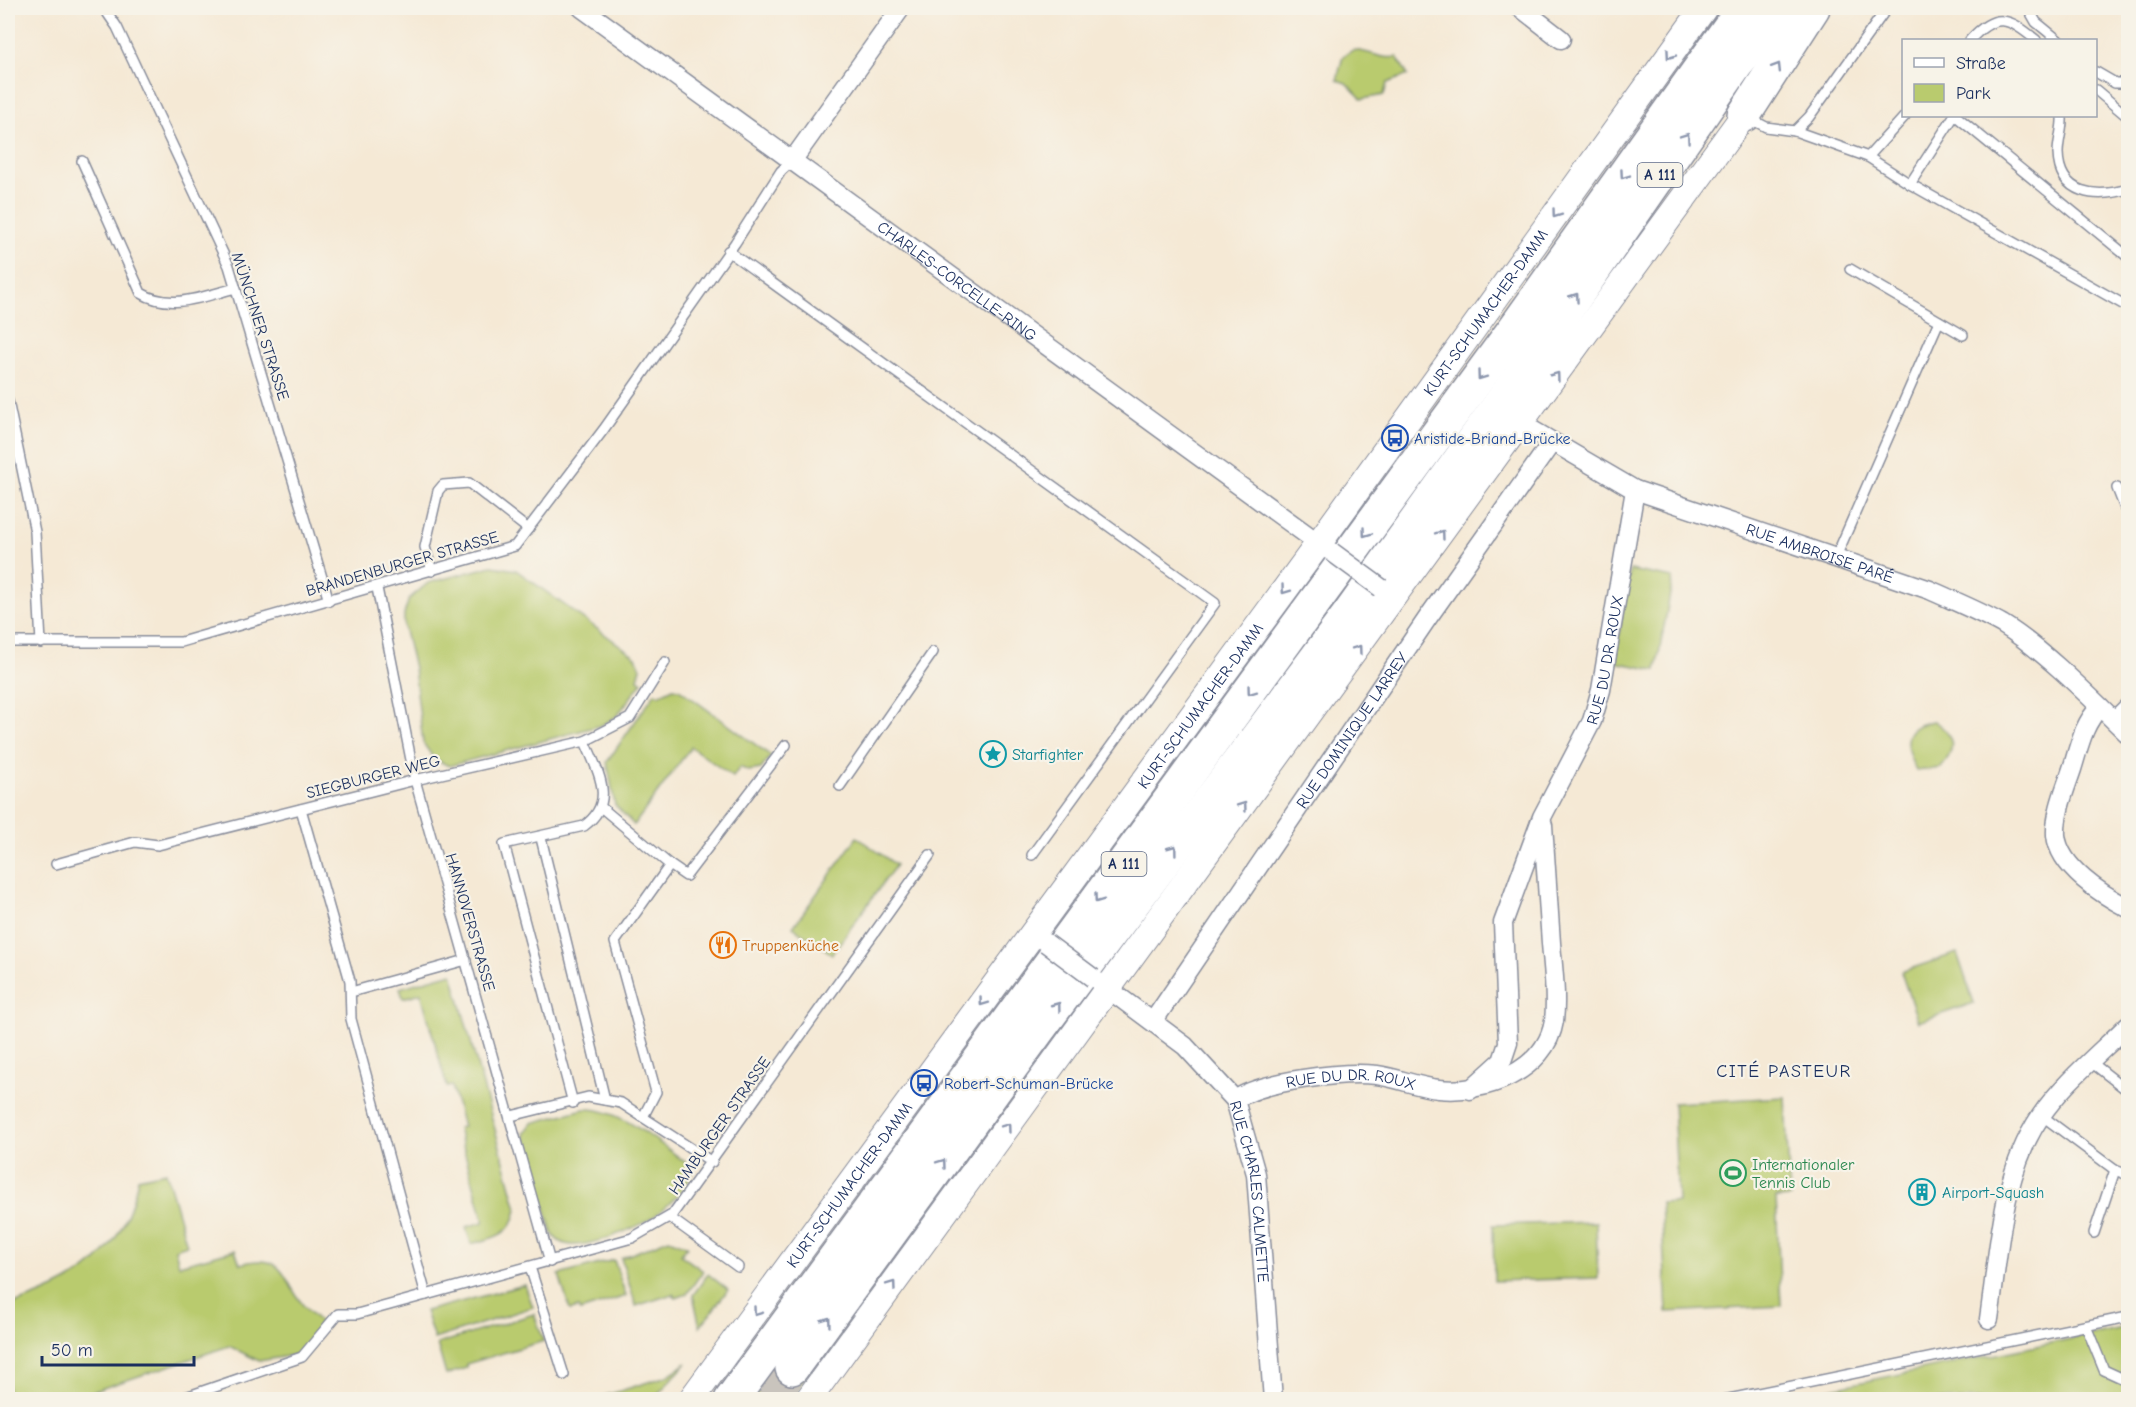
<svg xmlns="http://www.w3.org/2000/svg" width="2136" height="1407" font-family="'Comic Neue',sans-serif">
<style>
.green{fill:#b9cb6e;stroke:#6a7d66;stroke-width:1.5}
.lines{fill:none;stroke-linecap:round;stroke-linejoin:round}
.highway-tunnel{stroke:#c9c4bd;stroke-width:33;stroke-dasharray:33 16;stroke-linecap:butt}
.lane-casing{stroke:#888c9a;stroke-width:12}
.street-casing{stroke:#888c9a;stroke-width:21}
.secondary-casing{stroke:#888c9a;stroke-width:28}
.highway-casing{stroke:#888c9a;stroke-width:36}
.lane{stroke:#fff;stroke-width:9}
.street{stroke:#fff;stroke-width:18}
.secondary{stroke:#fff;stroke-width:26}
.highway{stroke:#fff;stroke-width:33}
.street-bridge-casing{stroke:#888c9a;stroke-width:21;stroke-linecap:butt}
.street-bridge{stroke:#fff;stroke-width:18}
.oneway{stroke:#8d97ae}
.labels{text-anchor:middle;stroke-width:4.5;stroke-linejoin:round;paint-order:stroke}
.shield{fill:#f7f3e8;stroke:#5d6a87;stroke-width:1.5}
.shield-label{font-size:15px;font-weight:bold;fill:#1b2f5e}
.street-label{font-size:16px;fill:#1b2f5e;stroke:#f7f3e8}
.transit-label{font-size:16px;fill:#164399;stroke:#f7f3e8;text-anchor:start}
.culture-label{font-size:16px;fill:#0d838f;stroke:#f7f3e8;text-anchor:start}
.food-label{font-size:16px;fill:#c56008;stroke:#f7f3e8;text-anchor:start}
.leisure-label{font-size:16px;fill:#27864d;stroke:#f7f3e8;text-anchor:start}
.neighbourhood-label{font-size:18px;letter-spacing:1.5px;fill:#1b2f5e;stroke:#f7f3e8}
</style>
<rect width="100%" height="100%" fill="#f7f3e8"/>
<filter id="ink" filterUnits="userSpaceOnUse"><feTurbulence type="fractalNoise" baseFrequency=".0167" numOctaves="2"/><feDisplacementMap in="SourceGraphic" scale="12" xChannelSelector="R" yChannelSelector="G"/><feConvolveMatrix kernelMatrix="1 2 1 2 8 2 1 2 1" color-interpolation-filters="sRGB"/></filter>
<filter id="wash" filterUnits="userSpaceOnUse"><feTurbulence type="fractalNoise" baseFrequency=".008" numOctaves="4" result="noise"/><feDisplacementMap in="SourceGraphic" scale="24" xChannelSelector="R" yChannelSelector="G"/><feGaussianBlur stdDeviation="1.35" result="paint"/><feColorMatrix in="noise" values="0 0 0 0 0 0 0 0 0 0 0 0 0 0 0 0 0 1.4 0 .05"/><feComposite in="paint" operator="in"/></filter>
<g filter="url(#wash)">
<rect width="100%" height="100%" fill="#f5e9d5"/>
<g class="green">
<path d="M1353,50C1370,51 1381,60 1397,57L1408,75L1387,83L1384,95L1362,99L1346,83L1337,80L1343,56Z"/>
<polygon points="492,566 516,570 636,657 641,668 638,679 642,682 617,716 602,725 449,766 434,759 423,743 414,668 404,627 404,614 409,599 428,583"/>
<polygon points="1630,570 1673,578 1656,670 1614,662"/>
<polygon points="673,688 679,689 771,756 761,769 748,771 740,767 733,777 691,747 634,825 615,805 607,762 655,693 659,695"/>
<path d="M1934,721C1955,735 1957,748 1941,768L1916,771C1903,744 1900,726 1934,721Z"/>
<polygon points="857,837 896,865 832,954 793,927"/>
<polygon points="1957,953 1974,1003 1918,1022 1901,972"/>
<path d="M452,973L517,1209C513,1235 493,1238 471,1244L466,1227L484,1222L458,1128L463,1127L452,1086L447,1087L421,993L403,998L400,988Z"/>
<polygon points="1785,1097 1790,1197 1776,1198 1781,1306 1667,1312 1661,1203 1678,1202 1673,1103"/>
<path d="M584,1109C620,1107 662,1146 691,1166L693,1172C685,1189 669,1206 653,1217C637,1228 585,1250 566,1244C559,1243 555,1238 552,1233L524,1134L532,1123Z"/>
<path d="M166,1172L187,1245L175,1249L179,1265L235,1250L240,1264C285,1252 281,1277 303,1305C308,1311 315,1317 320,1322L316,1336L301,1354L259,1361L229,1346L70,1399H8V1306C78,1283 124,1256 138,1178Z"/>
<polygon points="1596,1222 1598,1278 1494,1281 1493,1225"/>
<polygon points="669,1239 687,1246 681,1255 703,1271 687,1294 676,1298 673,1294 636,1306 621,1258"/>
<polygon points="614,1260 626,1296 580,1311 579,1308 570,1310 559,1275"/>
<polygon points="708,1274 728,1290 700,1327 693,1295"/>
<polygon points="525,1285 533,1307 434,1339 425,1311"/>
<polygon points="534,1314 544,1341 466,1364 466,1368 446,1375 437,1344"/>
<polygon points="2128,1327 2128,1399 1775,1400"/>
<polygon points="778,1360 805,1379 789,1399 750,1400"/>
<polygon points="687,1363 653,1399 595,1399 667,1376"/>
</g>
</g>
<g filter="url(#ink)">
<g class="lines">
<polyline class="highway-tunnel" points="771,1400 792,1368"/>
<defs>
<g id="lane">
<polyline points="104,8 117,27 229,266 329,601"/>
<polyline points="2028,8 2036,22 2058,40"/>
<path d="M1970,40C1996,11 2009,18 2036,40"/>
<polyline points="2096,72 2115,83 2128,83"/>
<polyline points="2096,90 2128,117"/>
<polyline points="1905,116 1868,157 1910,184"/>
<polyline points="1954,116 1910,184 2128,307"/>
<polyline points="1956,116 2128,257"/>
<path d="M2062,116C2063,128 2058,141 2058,153C2059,196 2097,198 2128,189"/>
<polyline points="1749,118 1766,127 1795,131 1809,117 1887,8"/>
<polyline points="1795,131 1868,157"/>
<path d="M82,161L141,293C171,311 204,296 236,288"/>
<polyline points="728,251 1215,603 1032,855"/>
<polyline points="1850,269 1963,335"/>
<polyline points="8,401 35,532 41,643"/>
<polyline points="2117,488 2128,516"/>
<polyline points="1835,559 1939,321"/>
<polyline points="432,571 425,547 438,491 443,485 469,483 528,529"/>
<polyline points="377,588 415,780 550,1262"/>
<polyline points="8,642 181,642 515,546 604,429 735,243 781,171 792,161"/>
<polyline points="2111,718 2128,701"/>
<polyline points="840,786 933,652"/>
<polyline points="602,808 670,865 615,942 656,1092 643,1117"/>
<polyline points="301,809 350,981 351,1019 426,1295"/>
<polyline points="541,838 605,1100"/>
<polyline points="56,864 135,842 158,845 415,780 585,741 630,718 665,662"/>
<polyline points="670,865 686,876 786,745"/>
<polyline points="351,992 466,960"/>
<polyline points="2091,1062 2128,1091"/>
<path d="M573,1103L504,844L584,826C617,802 598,773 585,741"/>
<polyline points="2041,1115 2115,1170 2128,1175"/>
<polyline points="511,1116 588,1097 621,1103 712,1162"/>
<polyline points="669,1217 738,1267"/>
<polyline points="2094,1233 2115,1170"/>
<polyline points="530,1267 564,1375"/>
<polyline points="2086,1326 2104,1370 2128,1381"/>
<polyline points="177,1400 302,1357 338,1314 357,1314 632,1238 672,1215 930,855"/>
<polyline points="1724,1400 2128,1317"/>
</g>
<g id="street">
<path id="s1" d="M582,8L1328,550"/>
<polyline points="1521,8 1561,39"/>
<polyline points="792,161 901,8"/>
<path id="s2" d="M1522,424L1635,490L1930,590C1954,601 1979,611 2002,624C2043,649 2093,700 2128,734"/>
<path d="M2100,707C2083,724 2079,747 2072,769C2065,790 2055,813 2056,835C2059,868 2103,895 2128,908"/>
<path id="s3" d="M1099,982L1185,1046L1235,1100L1256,1174L1273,1400"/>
<path id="s4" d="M1154,1020L1429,616L1552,442"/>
<path id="s5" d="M1470,1090L1502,1061L1508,1043L1503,923L1542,817L1592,721L1601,690L1635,490"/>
<path id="s6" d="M1235,1100C1261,1081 1344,1071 1377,1075C1398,1078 1418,1087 1439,1089C1484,1094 1546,1071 1554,1021C1557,996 1553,968 1551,943C1548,904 1546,864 1543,825"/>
<path d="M1989,1319C1999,1252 2001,1175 2040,1117C2063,1083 2099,1054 2128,1025"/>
</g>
<g id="secondary">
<path id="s7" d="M691,1400L1319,543L1704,8"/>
<polyline points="808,1400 1744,115"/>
</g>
<g id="highway">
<polyline points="1744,115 1813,8"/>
<polyline points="792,1368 1039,1029 1350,613 1542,345 1736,65 1783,8"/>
<polyline points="731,1400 1515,328 1743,8"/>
</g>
</defs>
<use href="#lane" class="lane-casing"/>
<use href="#street" class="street-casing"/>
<use href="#secondary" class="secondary-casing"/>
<use href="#highway" class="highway-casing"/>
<use href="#lane" class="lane"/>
<use href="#street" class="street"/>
<use href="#secondary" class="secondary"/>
<use href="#highway" class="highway"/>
<defs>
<g id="street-bridge">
<polyline points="1332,552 1381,588"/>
<polyline points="1046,943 1093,978"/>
</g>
</defs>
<use href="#street-bridge" class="street-bridge-casing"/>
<use href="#street-bridge" class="street-bridge"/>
</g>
<defs><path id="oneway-chevron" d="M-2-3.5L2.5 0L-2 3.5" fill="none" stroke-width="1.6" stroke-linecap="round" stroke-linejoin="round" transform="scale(1.5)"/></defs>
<g class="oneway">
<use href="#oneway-chevron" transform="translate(1670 55) rotate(125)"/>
<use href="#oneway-chevron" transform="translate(1777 67) rotate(-58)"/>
<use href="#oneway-chevron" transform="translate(1686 137) rotate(-55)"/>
<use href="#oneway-chevron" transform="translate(1624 175) rotate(125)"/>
<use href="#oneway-chevron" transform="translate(1556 214) rotate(126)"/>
<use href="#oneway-chevron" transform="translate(1575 297) rotate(-55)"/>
<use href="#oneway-chevron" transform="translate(1481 376) rotate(126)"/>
<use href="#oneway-chevron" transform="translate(1556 376) rotate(-54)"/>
<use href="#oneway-chevron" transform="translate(1366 533) rotate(126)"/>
<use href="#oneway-chevron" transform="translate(1441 534) rotate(-54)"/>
<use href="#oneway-chevron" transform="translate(1285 590) rotate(126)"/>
<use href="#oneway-chevron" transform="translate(1358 649) rotate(-54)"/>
<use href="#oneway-chevron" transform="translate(1251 691) rotate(126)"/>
<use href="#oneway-chevron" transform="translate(1243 806) rotate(-54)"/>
<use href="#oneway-chevron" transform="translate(1173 849) rotate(-53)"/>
<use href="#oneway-chevron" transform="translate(1098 899) rotate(126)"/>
<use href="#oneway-chevron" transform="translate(983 1002) rotate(126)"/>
<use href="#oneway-chevron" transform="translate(1057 1006) rotate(-53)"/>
<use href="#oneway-chevron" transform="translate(1007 1127) rotate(-54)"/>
<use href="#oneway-chevron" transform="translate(942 1163) rotate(-54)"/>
<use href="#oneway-chevron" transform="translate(892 1285) rotate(-54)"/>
<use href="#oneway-chevron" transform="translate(757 1312) rotate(126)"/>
<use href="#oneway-chevron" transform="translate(827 1321) rotate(-54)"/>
</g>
</g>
<defs>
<symbol id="bus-ring" viewBox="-11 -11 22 22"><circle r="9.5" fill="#f7f3e8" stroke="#1a4fb4" stroke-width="1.5"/><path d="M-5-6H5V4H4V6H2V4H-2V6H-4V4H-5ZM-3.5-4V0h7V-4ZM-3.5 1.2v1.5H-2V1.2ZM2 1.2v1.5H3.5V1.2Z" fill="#1a4fb4"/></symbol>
<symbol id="sight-ring" viewBox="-11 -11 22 22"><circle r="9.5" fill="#f7f3e8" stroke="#0f9aa8" stroke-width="1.5"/><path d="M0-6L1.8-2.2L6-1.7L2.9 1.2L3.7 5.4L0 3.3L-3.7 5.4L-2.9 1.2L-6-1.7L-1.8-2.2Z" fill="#0f9aa8"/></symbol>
<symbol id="restaurant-ring" viewBox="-11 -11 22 22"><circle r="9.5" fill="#f7f3e8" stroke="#e8710a" stroke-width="1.5"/><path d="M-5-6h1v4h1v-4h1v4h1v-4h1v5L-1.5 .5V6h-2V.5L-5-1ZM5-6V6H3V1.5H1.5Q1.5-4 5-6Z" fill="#e8710a"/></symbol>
<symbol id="stadium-ring" viewBox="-11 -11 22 22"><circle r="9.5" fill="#f7f3e8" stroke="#2e9e5b" stroke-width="1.5"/><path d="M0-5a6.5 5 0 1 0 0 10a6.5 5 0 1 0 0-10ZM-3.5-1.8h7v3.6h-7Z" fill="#2e9e5b"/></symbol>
<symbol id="building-ring" viewBox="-11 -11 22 22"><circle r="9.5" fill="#f7f3e8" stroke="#0f9aa8" stroke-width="1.5"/><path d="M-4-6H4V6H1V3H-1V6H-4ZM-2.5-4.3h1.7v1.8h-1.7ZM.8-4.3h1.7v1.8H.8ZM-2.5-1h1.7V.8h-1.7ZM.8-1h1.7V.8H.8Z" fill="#0f9aa8"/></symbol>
</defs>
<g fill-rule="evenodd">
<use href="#bus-ring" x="1380" y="423" width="30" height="30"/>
<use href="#sight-ring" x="978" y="739" width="30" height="30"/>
<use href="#restaurant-ring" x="708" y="930" width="30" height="30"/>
<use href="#bus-ring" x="909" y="1068" width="30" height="30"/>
<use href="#stadium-ring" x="1718" y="1158" width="30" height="30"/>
<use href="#building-ring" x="1907" y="1177" width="30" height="30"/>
</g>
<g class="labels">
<g class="shield">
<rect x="1637.5" y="163" width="45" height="24" rx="4.5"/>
<rect x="1101.5" y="852" width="45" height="24" rx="4.5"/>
</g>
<g class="shield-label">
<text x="1660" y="180">A 111</text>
<text x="1124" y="869">A 111</text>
</g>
<g class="street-label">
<text dy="6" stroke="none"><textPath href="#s1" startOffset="464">CHARLES-CORCELLE-RING</textPath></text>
<text dy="6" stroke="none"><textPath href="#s7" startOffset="1347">KURT-SCHUMACHER-DAMM</textPath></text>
<text transform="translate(261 326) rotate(72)" y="6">MÜNCHNER STRASSE</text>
<text dy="6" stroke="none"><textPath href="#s2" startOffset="326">RUE AMBROISE PARÉ</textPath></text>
<text transform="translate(402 563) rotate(-16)" y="6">BRANDENBURGER STRASSE</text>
<text dy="6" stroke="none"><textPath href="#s5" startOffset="466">RUE DU DR. ROUX</textPath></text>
<text dy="6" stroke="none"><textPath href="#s7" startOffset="861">KURT-SCHUMACHER-DAMM</textPath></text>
<text dy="6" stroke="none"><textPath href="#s4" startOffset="351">RUE DOMINIQUE LARREY</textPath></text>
<text transform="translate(373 776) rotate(-14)" y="6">SIEGBURGER WEG</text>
<text transform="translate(471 922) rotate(74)" y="6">HANNOVERSTRASSE</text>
<text dy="6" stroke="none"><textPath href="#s6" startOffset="120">RUE DU DR. ROUX</textPath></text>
<text transform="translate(719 1125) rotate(-55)" y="6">HAMBURGER STRASSE</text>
<text dy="6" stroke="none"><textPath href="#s7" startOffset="267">KURT-SCHUMACHER-DAMM</textPath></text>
<text dy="6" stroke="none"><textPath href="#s3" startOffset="274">RUE CHARLES CALMETTE</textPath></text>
</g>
<g class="transit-label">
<text x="1414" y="444">Aristide-Briand-Brücke</text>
<text x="944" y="1089">Robert-Schuman-Brücke</text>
</g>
<g class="culture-label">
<text x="1012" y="760">Starfighter</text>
<text x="1942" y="1198">Airport-Squash</text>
</g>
<g class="food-label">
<text x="742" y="951">Truppenküche</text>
</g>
<g class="leisure-label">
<text x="1752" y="1170">Internationaler<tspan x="1752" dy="18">Tennis Club</tspan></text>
</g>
<g class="neighbourhood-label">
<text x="1784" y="1077">CITÉ PASTEUR</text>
</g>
</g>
<rect width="2136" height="1407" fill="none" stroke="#f7f3e8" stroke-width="30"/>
<rect x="1902" y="39" width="195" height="78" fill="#f7f3e8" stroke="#9fa5b1" stroke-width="1.5"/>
<rect x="1914" y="58" width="30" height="9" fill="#ffffff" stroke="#9fa5b1" stroke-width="1.5"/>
<text x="1956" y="69" font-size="18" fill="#1b2f5e">Straße</text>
<rect x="1914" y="84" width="30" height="18" fill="#b9cb6e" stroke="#9fa5b1" stroke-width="1.5"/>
<text x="1956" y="99" font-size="18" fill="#1b2f5e">Park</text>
<path d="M42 1356v9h152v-9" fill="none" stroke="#1b2f5e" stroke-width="3"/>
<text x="51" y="1356" font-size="18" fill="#1b2f5e" stroke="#f7f3e8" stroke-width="4.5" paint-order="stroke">50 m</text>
</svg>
